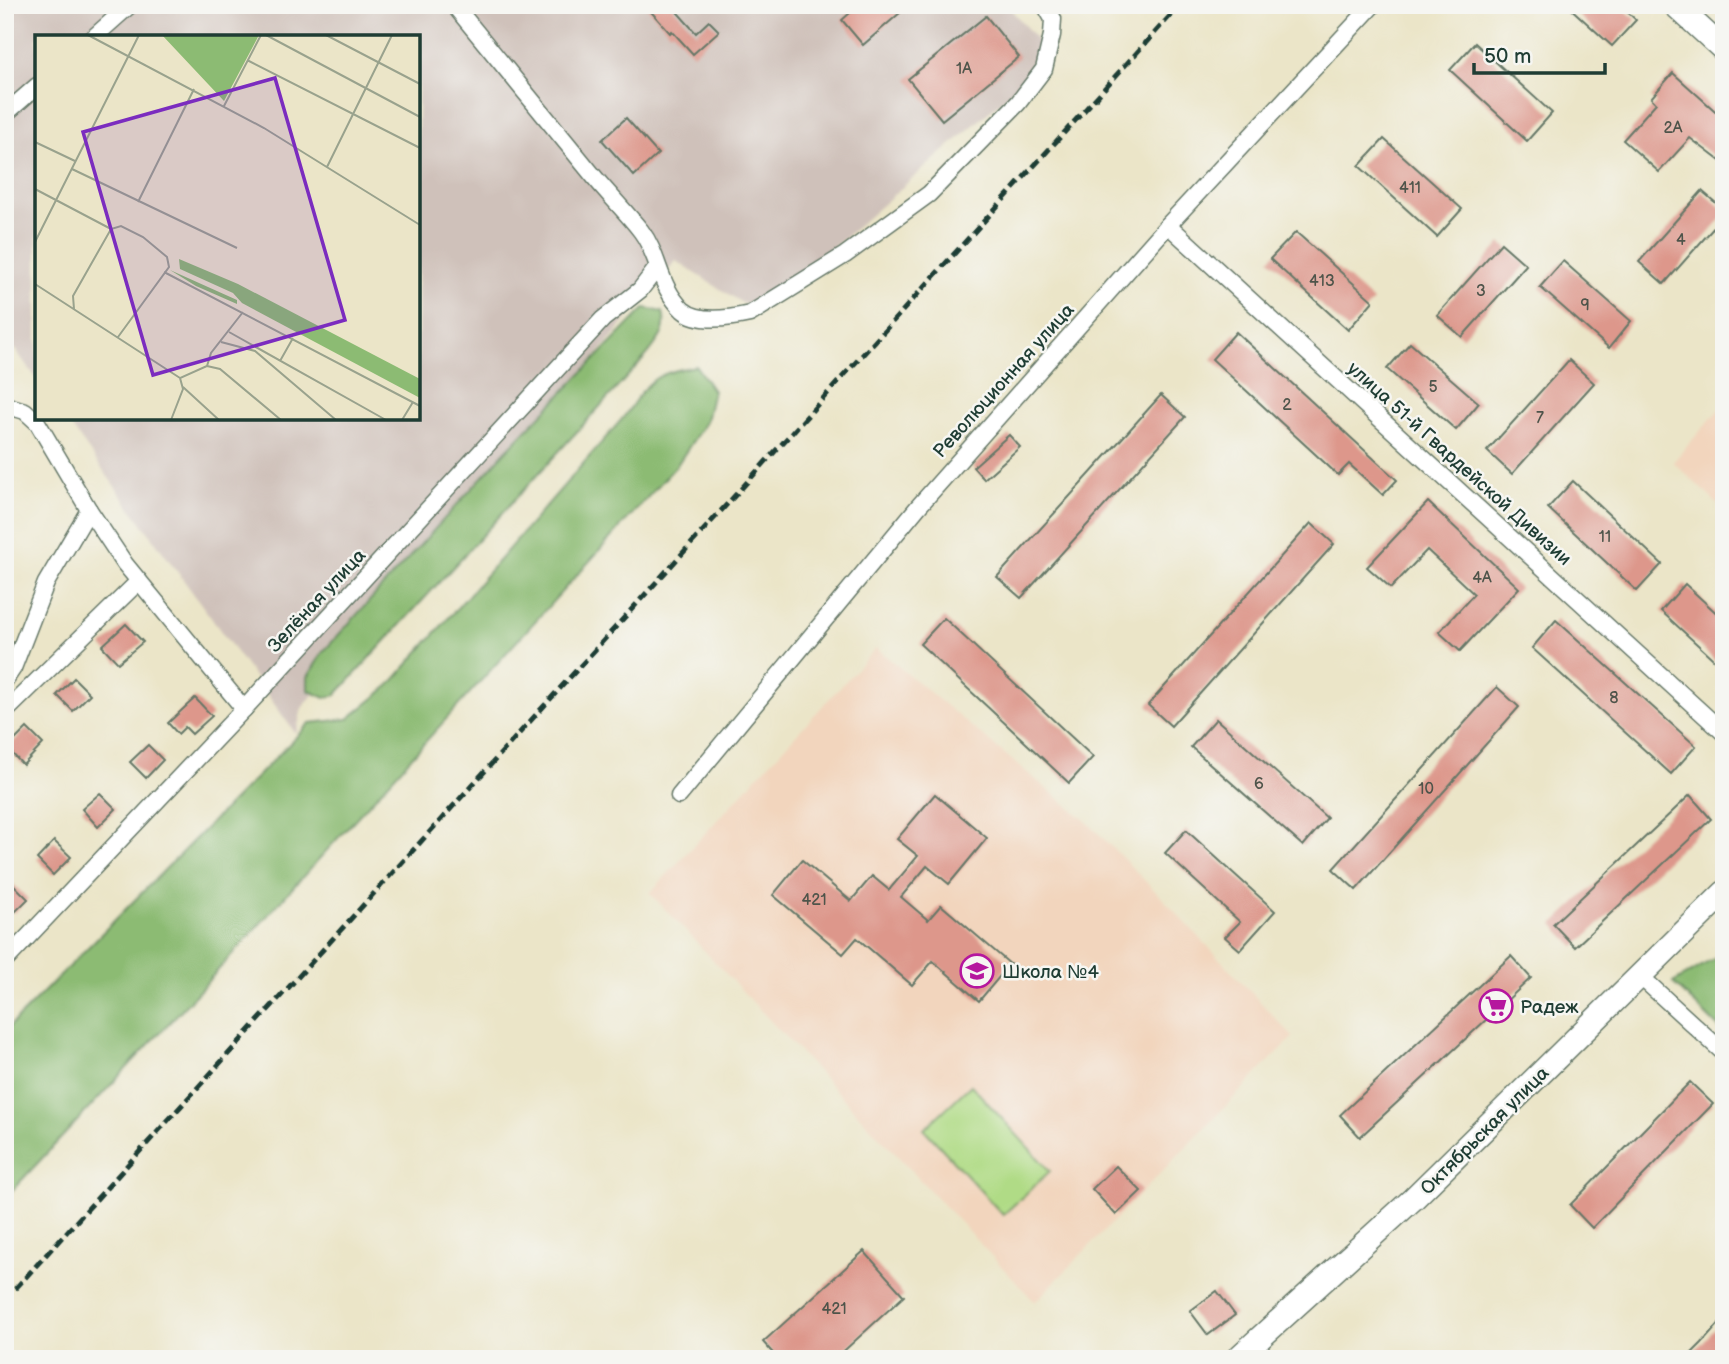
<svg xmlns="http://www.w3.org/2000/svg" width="1729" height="1364" font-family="'Balsamiq Sans',sans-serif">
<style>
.built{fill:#f2d5bd}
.industrial{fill:#cfc1ba}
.green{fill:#b0db86;stroke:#688c5d;stroke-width:2}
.forest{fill:#8cbb73;stroke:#567c54;stroke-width:2}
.building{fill:#dd978b}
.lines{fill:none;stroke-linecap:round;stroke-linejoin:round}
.street-casing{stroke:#667868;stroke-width:19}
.secondary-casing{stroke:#667868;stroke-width:26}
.street{stroke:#fff;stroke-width:16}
.secondary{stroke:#fff;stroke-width:23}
.rail{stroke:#1f3d34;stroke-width:5;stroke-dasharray:10 5;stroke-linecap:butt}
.labels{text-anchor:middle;stroke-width:5;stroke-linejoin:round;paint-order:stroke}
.number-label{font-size:16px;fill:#4e544a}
.street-label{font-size:19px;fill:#1f3d34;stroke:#f6f6f2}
.poi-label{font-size:19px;fill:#1f3d34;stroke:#f6f6f2;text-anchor:start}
.inset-road{fill:none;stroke:#99a28d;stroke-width:2}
.view{fill:#7b2cbf;fill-opacity:0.15;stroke:#7b2cbf;stroke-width:3.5}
.inset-edge{fill:none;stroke:#1f3d34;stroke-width:3.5}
</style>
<rect width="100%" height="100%" fill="#f6f6f2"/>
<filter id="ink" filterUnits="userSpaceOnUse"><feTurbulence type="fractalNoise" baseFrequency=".0143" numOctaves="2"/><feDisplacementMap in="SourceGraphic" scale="14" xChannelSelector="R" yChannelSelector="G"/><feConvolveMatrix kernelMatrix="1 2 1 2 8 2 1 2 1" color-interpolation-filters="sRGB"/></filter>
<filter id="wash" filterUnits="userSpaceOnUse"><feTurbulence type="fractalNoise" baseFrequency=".00686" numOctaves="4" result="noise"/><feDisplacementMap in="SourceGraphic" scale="28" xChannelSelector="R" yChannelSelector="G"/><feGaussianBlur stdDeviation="1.57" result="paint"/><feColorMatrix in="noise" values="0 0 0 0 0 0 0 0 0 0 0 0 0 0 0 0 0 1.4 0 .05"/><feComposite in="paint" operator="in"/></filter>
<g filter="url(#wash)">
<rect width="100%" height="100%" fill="#ebe5c8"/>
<g class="built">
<polygon points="1724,404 1724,510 1673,462"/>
<polygon points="876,648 1086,821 1168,904 1293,1037 1035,1302 650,893"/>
</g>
<polygon class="industrial" points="5,5 1007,5 1052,57 758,313 676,261 302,708 296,734 65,418 418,418 418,37 37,37 37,379 5,336"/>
<polygon class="green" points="971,1085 1050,1171 1003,1215 924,1129"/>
<g class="forest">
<path d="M645,308L663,312C668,331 659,340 647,355L336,695L325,698L308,690V677L322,653L505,452Z"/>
<path d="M696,366L713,391L706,421L677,465L199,991L5,1198V1031L310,723L348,719L390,685L623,418C649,382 649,374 696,366Z"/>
<polygon points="1724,953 1724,1033 1673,983"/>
</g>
<g id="blocks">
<g class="building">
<polygon points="645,5 671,5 696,33 709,21 719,31 693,54 672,31 670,33"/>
<polygon points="859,5 909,5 863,45 842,20"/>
<polygon points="1567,5 1620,5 1636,20 1612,46"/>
<polygon points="986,16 1019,57 942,120 908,79"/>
<polygon points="1475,43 1552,113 1527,141 1450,70"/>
<polygon points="1673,73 1724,119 1724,164 1690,138 1659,172 1623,140 1656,103 1651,98"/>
<polygon points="626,118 658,154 634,176 602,140"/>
<polygon points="1384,139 1462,209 1437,237 1359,166"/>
<polygon points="1702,191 1724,210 1724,216 1664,284 1639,262"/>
<polygon points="1296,232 1373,301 1348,330 1270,259"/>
<polygon points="1501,243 1526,265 1462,337 1437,315"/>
<polygon points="1563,261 1631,321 1609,348 1540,287"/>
<polygon points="1236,332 1397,480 1383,495 1349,464 1338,475 1212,359"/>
<polygon points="1410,343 1479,403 1456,430 1387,369"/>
<polygon points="1569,360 1594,383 1512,474 1487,451"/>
<polygon points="1161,395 1185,417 1021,598 997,577"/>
<polygon points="1009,435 1020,447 984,479 973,467"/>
<polygon points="1573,481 1662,564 1637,591 1548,508"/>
<polygon points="1428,502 1519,588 1460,651 1439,632 1474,594 1427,550 1391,588 1367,567"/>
<polygon points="1311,523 1334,544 1171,726 1148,705"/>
<polygon points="1685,584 1724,620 1724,669 1661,611"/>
<polygon points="944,618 1093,757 1069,783 920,644"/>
<polygon points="1556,620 1696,746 1671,774 1532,648"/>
<polygon points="126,624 143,642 118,663 102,646"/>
<polygon points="74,678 90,694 73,711 57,695"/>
<polygon points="1497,687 1519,707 1356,890 1333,869"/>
<polygon points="195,698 212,716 192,734 185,727 178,734 168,723"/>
<polygon points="1216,719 1327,818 1303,846 1191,747"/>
<polygon points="27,728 43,744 23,765 7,748"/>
<polygon points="148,745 163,760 146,778 130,762"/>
<polygon points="100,793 116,809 98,827 82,809"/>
<polygon points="935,794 987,838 949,884 927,866 901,897 928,920 941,905 1010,964 979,1001 933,961 912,985 857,938 843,954 773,895 802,860 851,901 872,876 889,890 918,856 897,839"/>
<polygon points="1690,795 1711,819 1575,947 1553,924"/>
<polygon points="1186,830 1275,911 1240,950 1225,937 1240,922 1165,853"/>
<polygon points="54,841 71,857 53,875 37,859"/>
<polygon points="12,883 28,899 14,913 5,905 5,889"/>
<polygon points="1511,956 1531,978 1360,1137 1340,1115"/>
<polygon points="1690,1082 1713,1104 1592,1228 1570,1205"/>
<polygon points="1116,1166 1141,1191 1116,1215 1092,1189"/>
<polygon points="864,1251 904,1296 835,1359 778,1359 763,1342"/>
<polygon points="1217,1291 1235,1315 1208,1335 1190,1311"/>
<polygon points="1724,1318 1724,1359 1686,1359 1702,1343"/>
</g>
</g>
</g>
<g filter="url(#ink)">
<use href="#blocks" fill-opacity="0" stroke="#667868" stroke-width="2"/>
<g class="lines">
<defs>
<g id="street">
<path d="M454,5C501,63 548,121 596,179C610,196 627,213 641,231C660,256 658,286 683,310C699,324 732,318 750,314L845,255L929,194L1018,103L1044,69L1052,35L1053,19L1045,5"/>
<polyline points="94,37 130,5"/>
<polyline points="5,114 37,86"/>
<polyline points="1168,225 1724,733"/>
<polyline points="5,405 25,411 37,422 89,510 125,564 244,709"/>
<polyline points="5,680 13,668 46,583 89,510"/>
<polyline points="5,712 139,581"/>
<polyline points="679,796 918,507 1168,225 1373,5"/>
<polyline points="5,961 244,709 603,319 640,290 657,268"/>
<polyline points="1640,976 1724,1053"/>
</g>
<g id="secondary">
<polyline points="1675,5 1724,50"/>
<polyline points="1237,1359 1413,1199 1724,893"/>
</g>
</defs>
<use href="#street" class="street-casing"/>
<use href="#secondary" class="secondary-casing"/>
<use href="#street" class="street"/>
<use href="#secondary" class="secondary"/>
<polyline class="rail" points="5,1300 1180,5"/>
</g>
</g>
<defs>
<symbol id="school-ring" viewBox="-11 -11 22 22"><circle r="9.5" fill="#f6f6f2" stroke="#b5179e" stroke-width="1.5"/><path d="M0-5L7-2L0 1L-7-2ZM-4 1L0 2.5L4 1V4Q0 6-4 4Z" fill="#b5179e"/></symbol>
<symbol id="supermarket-ring" viewBox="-11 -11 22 22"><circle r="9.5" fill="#f6f6f2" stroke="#b5179e" stroke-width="1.5"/><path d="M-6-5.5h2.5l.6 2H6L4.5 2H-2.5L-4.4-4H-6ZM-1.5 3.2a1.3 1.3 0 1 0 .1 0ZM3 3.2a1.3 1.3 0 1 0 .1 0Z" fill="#b5179e"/></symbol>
</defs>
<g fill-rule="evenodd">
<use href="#school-ring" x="958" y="952" width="38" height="38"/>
<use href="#supermarket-ring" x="1477" y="987" width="38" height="38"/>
</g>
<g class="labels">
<g class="number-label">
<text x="964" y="74">1А</text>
<text x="1673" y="133">2А</text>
<text x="1410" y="193">411</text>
<text x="1681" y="245">4</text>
<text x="1322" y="286">413</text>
<text x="1481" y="296">3</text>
<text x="1585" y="310">9</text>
<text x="1433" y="392">5</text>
<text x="1287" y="410">2</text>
<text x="1540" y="423">7</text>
<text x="1605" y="542">11</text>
<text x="1482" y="583">4А</text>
<text x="1614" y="703">8</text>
<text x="1259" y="789">6</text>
<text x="1426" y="794">10</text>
<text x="814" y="905">421</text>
<text x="834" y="1314">421</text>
</g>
<g class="street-label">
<text transform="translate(1003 380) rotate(-48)" y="7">Революционная улица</text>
<text transform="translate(1460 463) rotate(42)" y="7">улица 51-й Гвардейской Дивизии</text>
<text transform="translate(316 600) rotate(-47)" y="7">Зелёная улица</text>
<text transform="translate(1484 1130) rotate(-45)" y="7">Октябрьская улица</text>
</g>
<g class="poi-label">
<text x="1002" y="978">Школа №4</text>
<text x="1520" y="1013">Радеж</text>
</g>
</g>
<g transform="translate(35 35)">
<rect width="385" height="385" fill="#ebe5c8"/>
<path d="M127,0H224L189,66ZM144,224L203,249L385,344V363L207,268L198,258L145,234ZM135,235L202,265V269L161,251Z" fill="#8cbb73"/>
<path class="inset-road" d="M53,0L229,93L385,190M231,0L385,82M291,0L385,49M212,25L385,113M189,71L226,0M0,107L40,126M292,132L357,0M37,134L202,213M0,154L76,194M103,167L159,54M0,207L104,0M129,237L385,371M0,249L145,343M39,274L38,261L76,194L86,191L108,202L132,222L134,232L83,302M194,297L351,385M186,307L220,316L301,385M245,326L258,303M172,331L185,334L246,385M148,352L184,385M136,385L148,354L145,343L172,331L176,318L208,277M367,385L378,367"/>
<path class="view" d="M240,43L310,285L118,340L48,97Z"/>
<rect width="385" height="385" class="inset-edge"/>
</g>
<rect width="1729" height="1364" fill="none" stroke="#f6f6f2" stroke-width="28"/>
<path d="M1474 63v10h131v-10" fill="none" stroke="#1f3d34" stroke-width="3.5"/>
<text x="1484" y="63" font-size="21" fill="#1f3d34" stroke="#f6f6f2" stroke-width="5" paint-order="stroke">50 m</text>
</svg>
